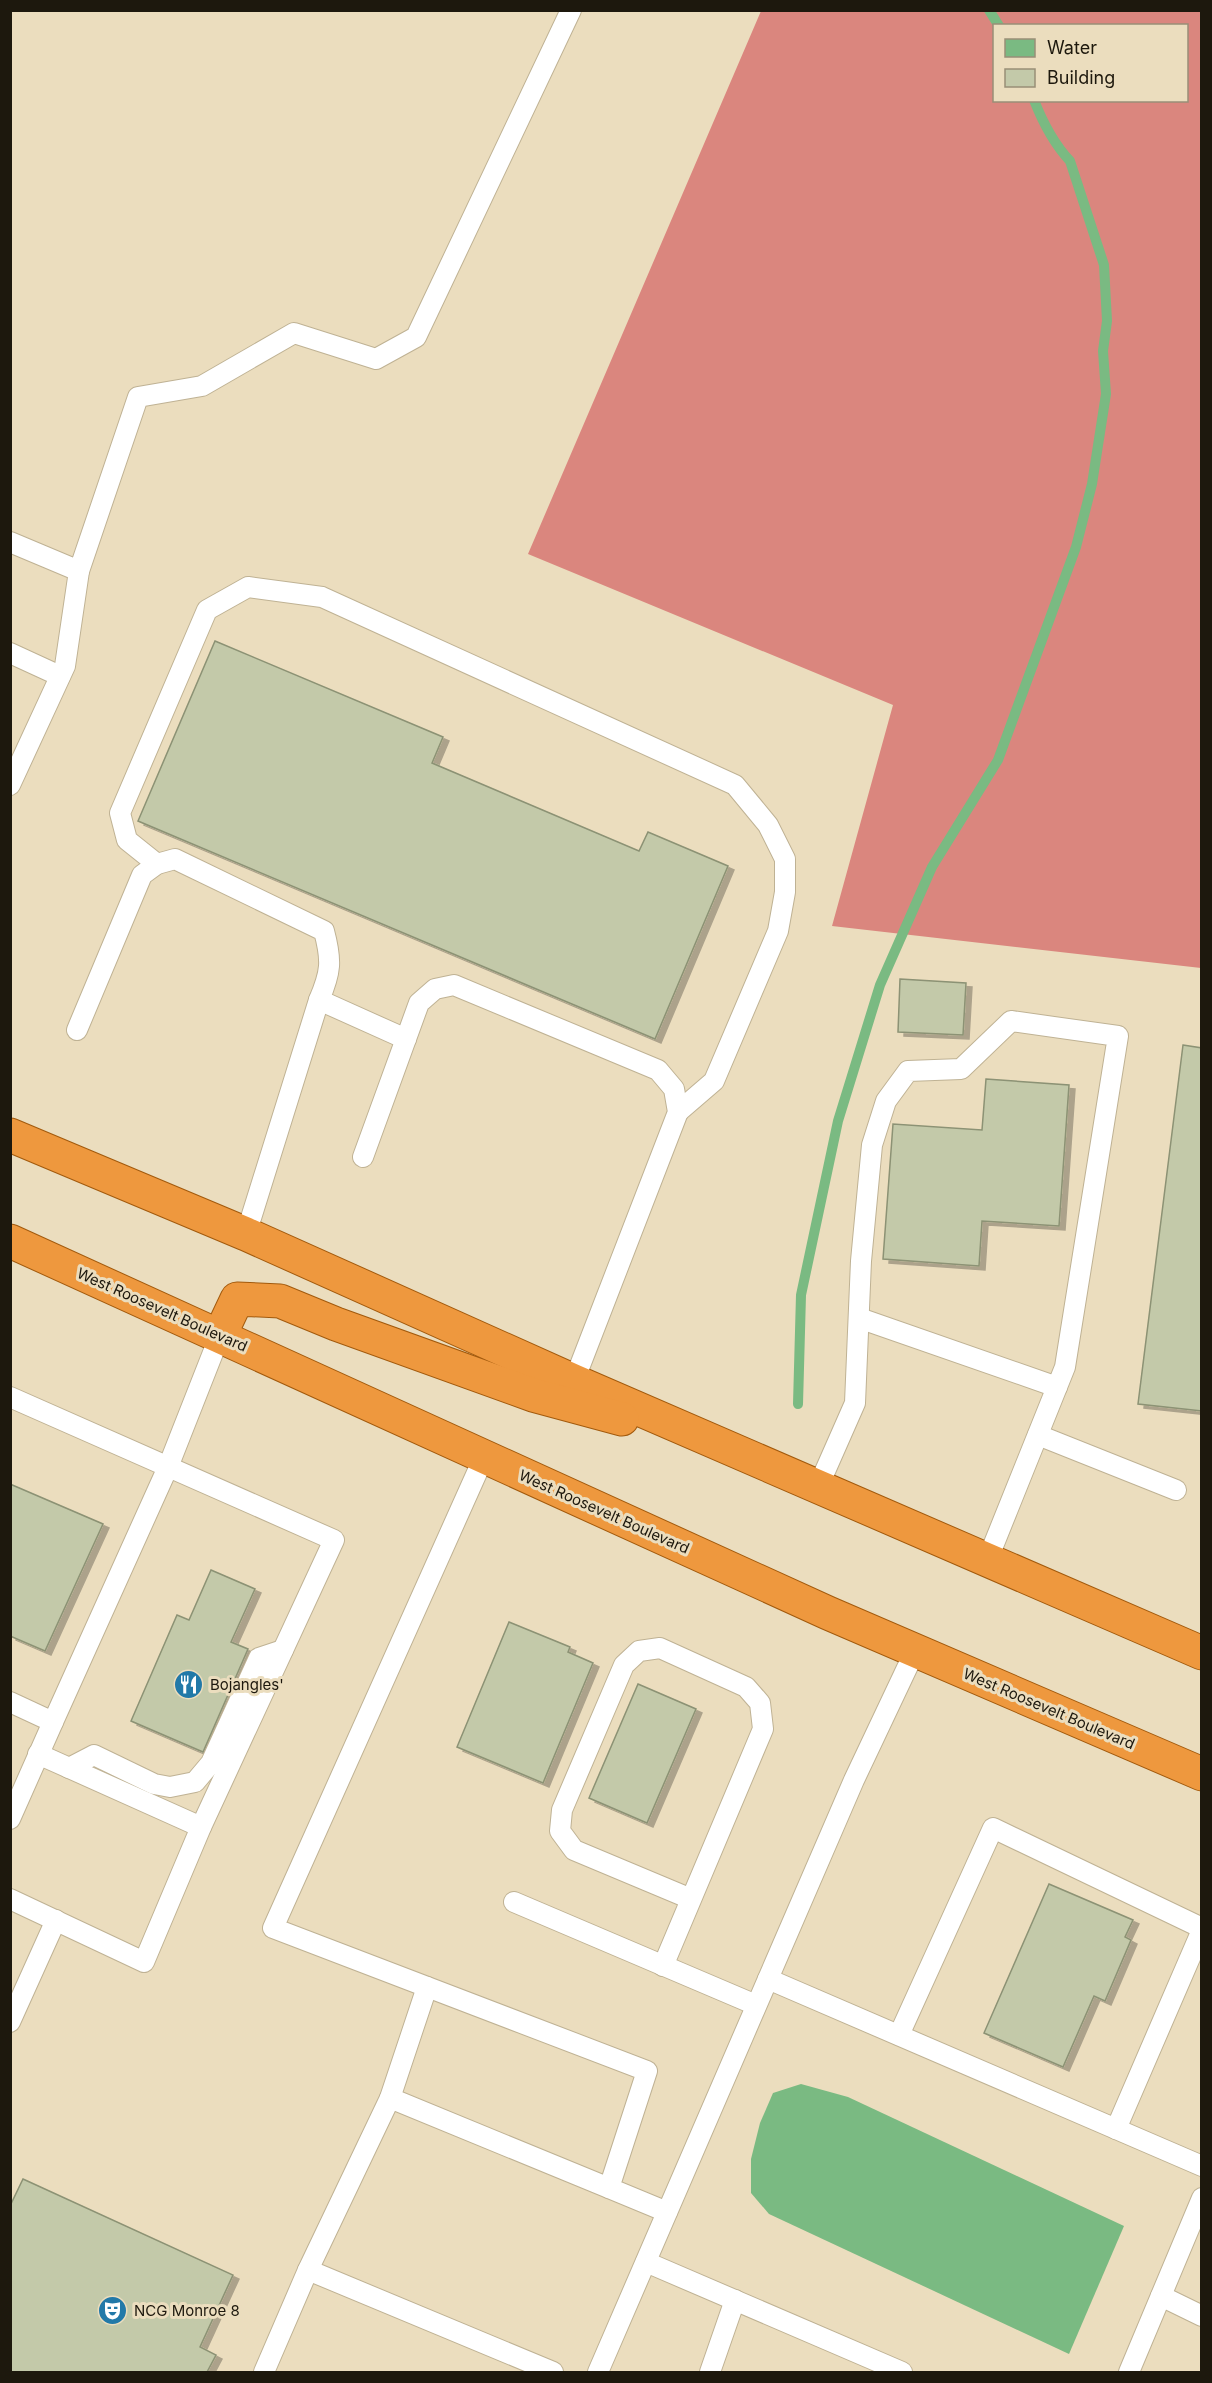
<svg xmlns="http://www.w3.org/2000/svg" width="1212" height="2383" font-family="Inter,sans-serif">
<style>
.forest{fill:#da867e;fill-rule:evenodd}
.water{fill:#7aba82}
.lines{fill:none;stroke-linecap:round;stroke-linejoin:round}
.stream{stroke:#7aba82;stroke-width:10}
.building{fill:#c3c9a9;stroke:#8c9274;stroke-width:1.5;filter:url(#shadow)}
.service-casing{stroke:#bfb294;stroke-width:22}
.trunk-casing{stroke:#a25a0d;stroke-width:35}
.service{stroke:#fff;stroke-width:20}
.trunk{stroke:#ee983e;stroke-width:33}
.labels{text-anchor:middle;stroke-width:6;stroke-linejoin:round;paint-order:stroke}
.street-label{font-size:15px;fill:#1d180d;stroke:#ebddbe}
.poi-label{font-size:15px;fill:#1d180d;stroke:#ebddbe;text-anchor:start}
</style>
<defs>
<filter id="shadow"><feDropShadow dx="6" dy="4" stdDeviation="0" flood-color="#0004"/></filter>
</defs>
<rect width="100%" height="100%" fill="#ebddbe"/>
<path class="forest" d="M761,11H1201V968L832,926L893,705L528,554ZM994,26H1186V100H994Z"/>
<polygon class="water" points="801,2084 848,2097 1124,2226 1069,2354 769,2214 751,2193 751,2159 760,2123 773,2093"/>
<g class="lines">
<g class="stream">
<polyline points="989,10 999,26"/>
<path d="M798,1404L801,1295L838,1121L880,985L932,867L998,760L1076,547L1092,484L1106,394L1103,351L1107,321L1104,265L1070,161C1053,143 1043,123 1034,100"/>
</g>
</g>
<g class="building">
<polygon points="215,641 443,737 432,763 639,851 648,832 728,866 655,1039 138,821"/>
<polygon points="900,979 966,983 963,1035 898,1032"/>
<polygon points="1183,1045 1202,1048 1202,1411 1138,1404"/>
<polygon points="986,1079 1069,1085 1059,1226 982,1221 979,1266 883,1259 893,1124 982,1130"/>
<polygon points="10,1484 103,1524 45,1651 10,1636"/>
<polygon points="211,1570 255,1589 231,1642 248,1649 203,1752 131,1721 177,1615 189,1620"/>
<polygon points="509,1622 570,1647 568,1652 593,1663 543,1783 457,1747"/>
<polygon points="638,1684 696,1709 647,1823 589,1798"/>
<polygon points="1049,1884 1133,1920 1125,1937 1131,1940 1105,2001 1094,1996 1063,2067 984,2033"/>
<polygon points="23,2179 233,2275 200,2347 216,2355 207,2372 10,2372 10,2206"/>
</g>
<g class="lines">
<defs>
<g id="service">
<polyline points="10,542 79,571 138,397 202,386 294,333 376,359 416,337 571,10"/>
<polyline points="10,653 60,676"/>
<polyline points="10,785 65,666 79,571"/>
<polyline points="157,864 127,840 120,813 207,610 248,587 322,597 735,785 768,825 785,859 785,892 778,931 714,1081 678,1112"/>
<polyline points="319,1000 406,1039"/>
<path d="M77,1030L142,875L157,864L175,859L324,931C332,961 331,972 319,1000L246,1234"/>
<polyline points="363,1157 419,1003 435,989 454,985 658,1070 674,1089 678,1112 574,1381"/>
<polyline points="859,1318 1057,1387"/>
<polyline points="10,1397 334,1540 201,1827 144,1962 10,1899"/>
<polyline points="1038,1435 1176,1490"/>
<polyline points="484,1457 273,1928 647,2071 609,2188 667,2212"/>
<polyline points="818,1487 855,1403 861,1261 872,1145 886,1101 908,1071 961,1069 1011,1021 1118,1036 1065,1367 987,1561"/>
<polyline points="10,1702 53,1722 168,1467 220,1335"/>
<polyline points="38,1754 201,1827"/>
<polyline points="69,1768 94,1755 154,1784 170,1787 195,1782 211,1763 259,1658 283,1650"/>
<polyline points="10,1819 53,1722"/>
<polyline points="514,1902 756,2005"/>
<polyline points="663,1966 763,1729 760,1703 746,1687 660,1648 639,1651 624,1665 562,1810 560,1831 574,1850 691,1899"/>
<polyline points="768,1979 1202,2166"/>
<polyline points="10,2022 56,1920"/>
<polyline points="899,2035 993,1828 1202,1928"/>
<polyline points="390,2098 609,2188"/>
<polyline points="1116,2129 1202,1930"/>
<polyline points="646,2262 902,2372"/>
<polyline points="308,2270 553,2372"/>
<polyline points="1161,2296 1202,2316"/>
<polyline points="264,2372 308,2270 390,2098 427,1987"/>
<polyline points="598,2372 854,1780 915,1651"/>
<polyline points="710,2372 735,2300"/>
<polyline points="1129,2372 1202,2198"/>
</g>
<g id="trunk">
<polyline points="10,1135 246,1234 574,1381 1202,1653"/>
<polyline points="10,1241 828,1613 1202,1774"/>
<polyline points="220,1335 237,1299 280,1301 336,1324 533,1395 622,1419"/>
</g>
</defs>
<use href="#service" class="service-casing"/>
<use href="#trunk" class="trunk-casing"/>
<use href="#service" class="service"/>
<use href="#trunk" class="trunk"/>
</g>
<defs>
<symbol id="restaurant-disc" viewBox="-11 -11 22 22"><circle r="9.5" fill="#2279a8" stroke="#ebddbe"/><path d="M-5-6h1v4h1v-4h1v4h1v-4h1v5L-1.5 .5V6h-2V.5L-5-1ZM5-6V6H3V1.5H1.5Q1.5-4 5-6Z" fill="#fff"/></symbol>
<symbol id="theatre-disc" viewBox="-11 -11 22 22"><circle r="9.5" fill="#2279a8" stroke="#ebddbe"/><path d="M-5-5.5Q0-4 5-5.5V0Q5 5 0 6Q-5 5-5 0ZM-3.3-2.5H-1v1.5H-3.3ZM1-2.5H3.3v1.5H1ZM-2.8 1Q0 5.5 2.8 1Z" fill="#fff"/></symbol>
</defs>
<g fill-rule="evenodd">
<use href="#restaurant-disc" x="172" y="1668" width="33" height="33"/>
<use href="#theatre-disc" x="96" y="2294" width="33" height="33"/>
</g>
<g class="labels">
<g class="street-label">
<text transform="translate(162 1310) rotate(24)" y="5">West Roosevelt Boulevard</text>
<text transform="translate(604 1512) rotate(24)" y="5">West Roosevelt Boulevard</text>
<text transform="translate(1049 1709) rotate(23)" y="5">West Roosevelt Boulevard</text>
</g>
<g class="poi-label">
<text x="210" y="1690">Bojangles'</text>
<text x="134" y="2316">NCG Monroe 8</text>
</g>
</g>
<rect width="1212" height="2383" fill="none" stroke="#1d180d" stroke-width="24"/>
<rect x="993" y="24" width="195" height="78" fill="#ebddbe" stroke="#998e77" stroke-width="1.5"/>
<rect x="1005" y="39" width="30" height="18" fill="#7aba82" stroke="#998e77" stroke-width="1.5"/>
<text x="1047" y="54" font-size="18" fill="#1d180d">Water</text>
<rect x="1005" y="69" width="30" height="18" fill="#c3c9a9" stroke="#998e77" stroke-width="1.5"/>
<text x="1047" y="84" font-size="18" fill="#1d180d">Building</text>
</svg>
